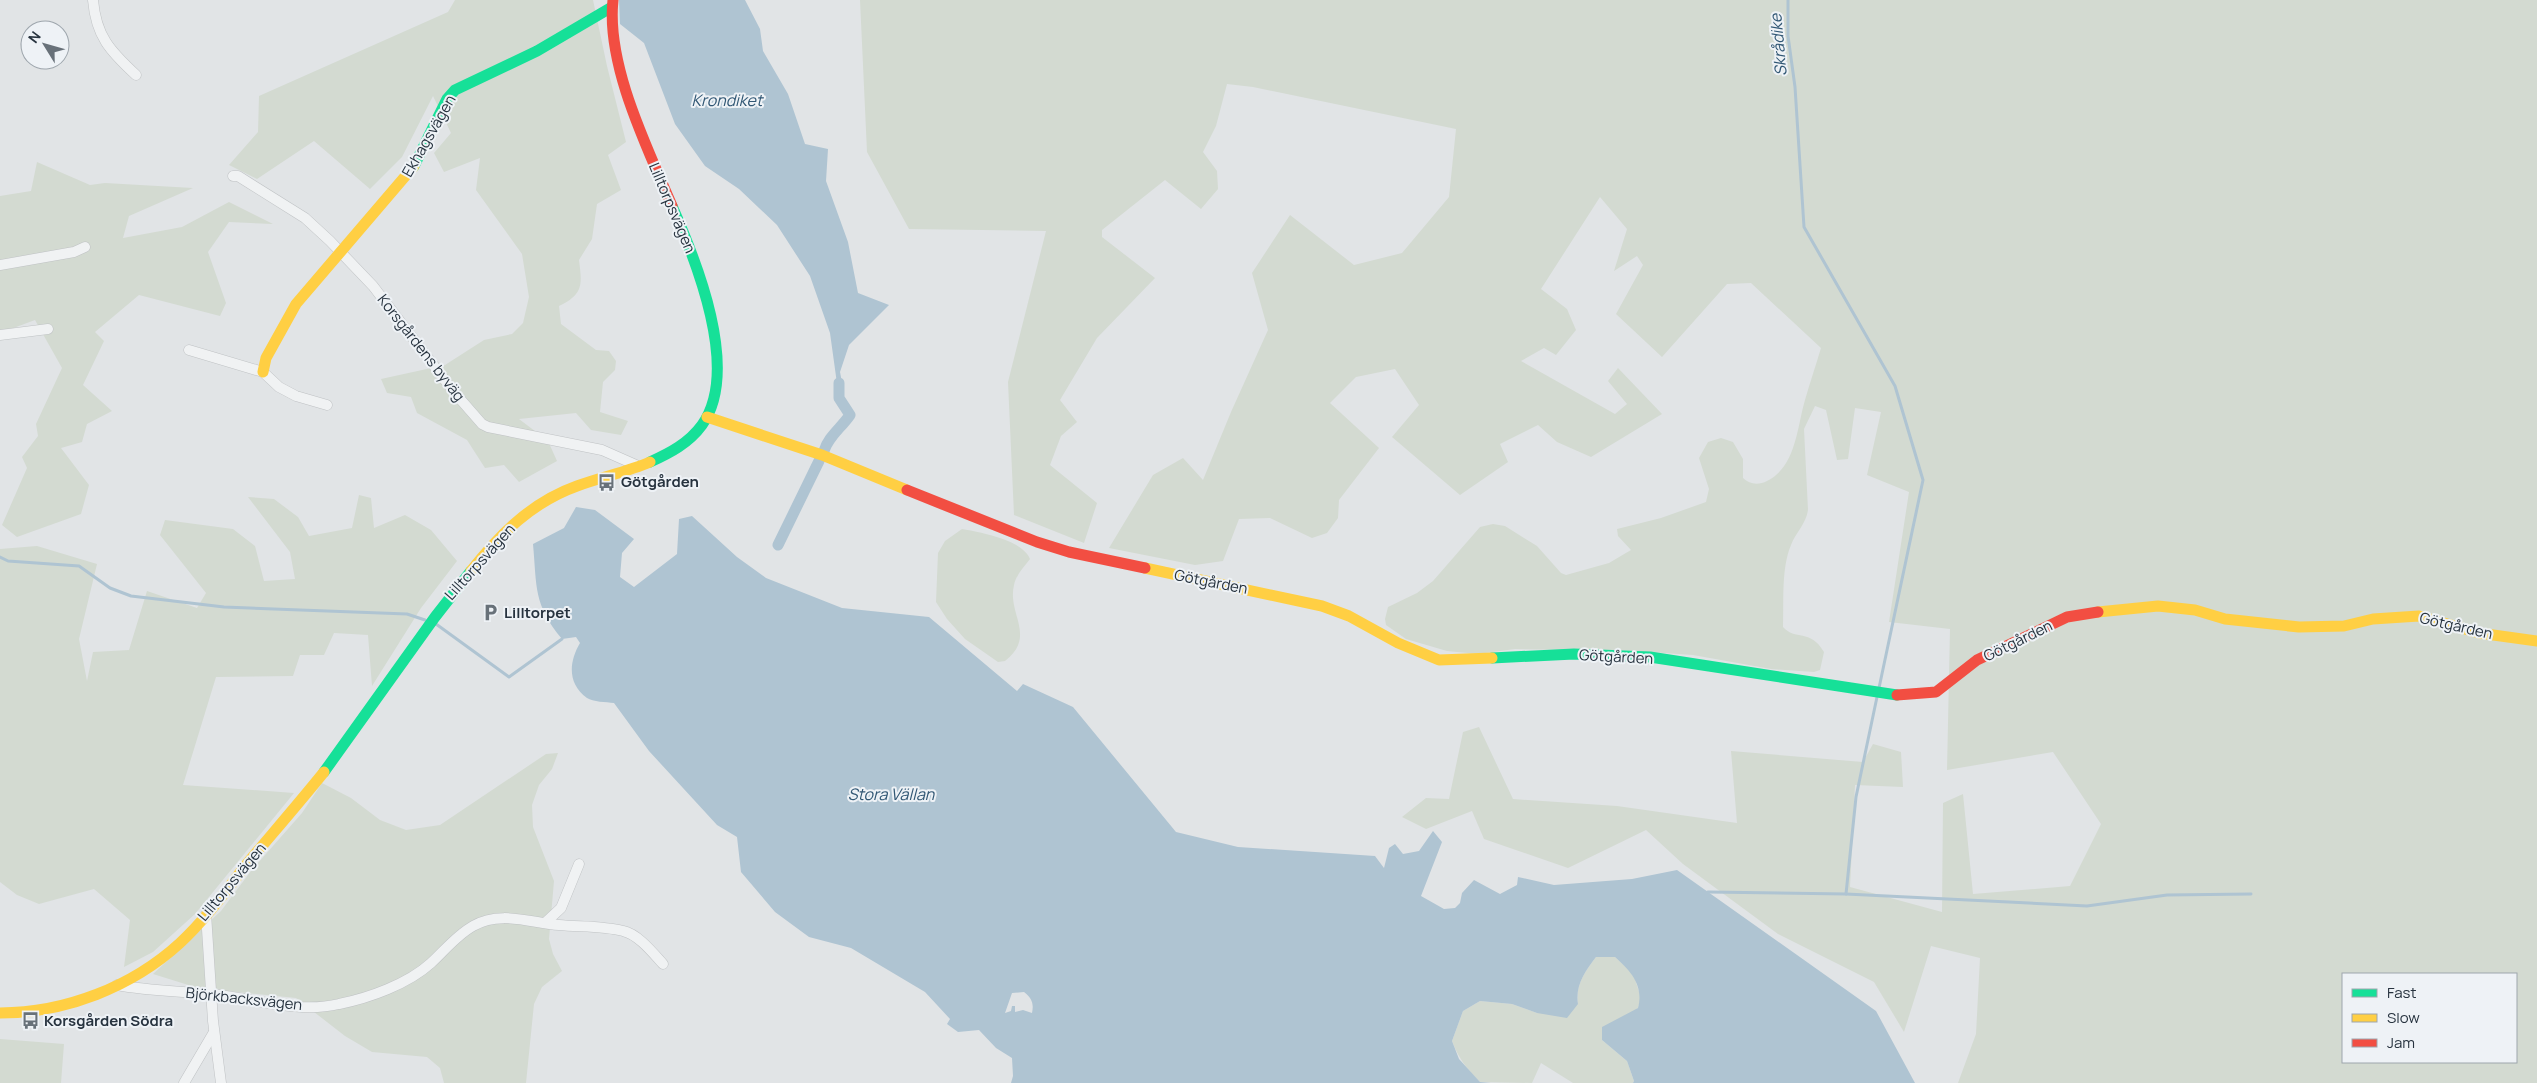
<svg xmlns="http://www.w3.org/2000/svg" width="2537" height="1083" font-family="Manrope,sans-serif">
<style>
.green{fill:#d3dad1;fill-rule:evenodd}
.water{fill:#afc4d2;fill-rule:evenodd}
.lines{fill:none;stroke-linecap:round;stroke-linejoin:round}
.stream{stroke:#afc4d2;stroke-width:3}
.canal{stroke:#afc4d2;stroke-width:11}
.street-casing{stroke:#bfc2c4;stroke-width:11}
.street{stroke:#f0f2f3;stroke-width:10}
.fast{stroke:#16e098;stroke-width:11}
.slow{stroke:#ffcf43;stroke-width:11}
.jam{stroke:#f24e42;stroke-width:11}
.labels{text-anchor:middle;stroke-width:4;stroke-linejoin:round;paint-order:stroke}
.street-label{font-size:15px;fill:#27333f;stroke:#eef2f6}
.poi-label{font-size:15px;font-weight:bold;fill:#27333f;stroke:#eef2f6;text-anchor:start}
.water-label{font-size:16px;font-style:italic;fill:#315774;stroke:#eef2f6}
</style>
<rect width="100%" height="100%" fill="#e1e4e6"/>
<g class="green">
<path d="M455,0H593L607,66L626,142L608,155L621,190L597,204L592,239L579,260C582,284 584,294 559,306L561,324L596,350L609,351L616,361L615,370L603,382L600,412L628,421L621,435L591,430L576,413L519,419L548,441L557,461L519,482L504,465L485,468L467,440L417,413L411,397L387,393L381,379L445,365L484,340L512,334L523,323L529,297L522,254L476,190L480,158L444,172L434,153L451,133L433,96L402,157L370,189L314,141L257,179L229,165L258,132L259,96L448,12Z"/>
<path d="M860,0H2537V1083H1958L1976,1034L1980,958L1931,946L1904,1032L1874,982L1778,934L1683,864L1646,830L1568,868L1484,839L1472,811L1426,829L1402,817L1426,798L1449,799L1463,732L1479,727L1513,799L1617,806L1737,823L1731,751L1863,762L1873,744L1901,752L1903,787L1855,785L1850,887L1942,912L1943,803L1963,794L1973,894L2070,886L2101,824L2053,752L1947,770L1950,629L1889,622L1909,492L1867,475L1881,412L1855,408L1848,459L1837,460L1826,410L1815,406L1804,429L1808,510C1806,524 1796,532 1791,545C1781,569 1784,601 1783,627C1795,641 1810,628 1824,652L1820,670L1814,672L1771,669L1693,655L1634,651L1515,649L1478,654L1447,651L1406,639L1386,625L1385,619L1388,607L1417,593L1433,581L1480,527L1493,524L1505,526L1537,546L1561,573L1566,575L1609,563L1631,550L1618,536L1617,529L1661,518L1706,502L1709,489L1699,458L1708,442L1721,438L1733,442L1743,459V478C1750,485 1759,485 1767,481C1796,467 1797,427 1805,400C1810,382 1816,365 1821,348L1751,283L1727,284L1662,357L1616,314L1643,265L1637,256L1614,271L1627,229L1600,197L1541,289L1567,309L1576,330L1556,355L1544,348L1521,361L1615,414L1627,404L1608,381L1618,368L1662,414L1591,457L1557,442L1538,425L1500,444L1508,462L1460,495L1392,437L1419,405L1395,369L1356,377L1330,403L1379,448L1339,500L1338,518L1327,533L1312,538L1270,518L1239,519L1223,561L1195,565L1109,548L1153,475L1183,458L1203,480L1231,412L1268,330L1252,273L1290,215L1354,265L1402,253L1449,197L1456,129L1253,87L1227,84L1216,126L1203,152L1217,171L1218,189L1201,209L1165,180L1102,230V237L1155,278L1097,338L1060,400L1077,422L1061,436L1050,465L1097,503L1084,543L1014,515L1008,382L1046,231L909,229L867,152ZM2343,974H2516V1062H2343Z"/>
<polygon points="37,162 90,185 105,183 193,188 129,216 123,238 182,227 229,202 273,224 229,222 208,252 226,303 220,316 139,295 95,332 104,341 83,385 112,411 87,424 82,442 61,448 89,485 81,514 17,537 2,525 27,468 22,457 38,436 36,424 62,368 35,320 0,333 0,196 31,191"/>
<polygon points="359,495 371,498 374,528 405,515 431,530 457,561 421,608 372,686 368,635 334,633 324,655 300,655 293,676 216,677 183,785 294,793 195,914 153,952 124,967 130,920 94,889 39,904 17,895 0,882 0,549 37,546 97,564 79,639 87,681 93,652 129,650 147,591 197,608 206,593 160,535 165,520 233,529 255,546 264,581 295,579 290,552 248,497 274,499 298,517 309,536 352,528"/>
<path d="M962,529C980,532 1023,540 1030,559C1024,567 1016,575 1014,585C1007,614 1037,636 1005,661L998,662L965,639L947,619L936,602L938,553L945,541Z"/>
<polygon points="558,753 552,769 539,785 532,805 533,827 554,881 549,939 553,954 562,971 542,987 534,1004 526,1083 444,1083 440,1068 427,1057 372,1052 345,1036 296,998 198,988 153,974 221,911 251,871 302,813 322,783 351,798 380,820 406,830 440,825 546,754"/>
<path d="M1596,957H1615L1633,973L1641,998L1638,1008L1602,1040L1627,1061L1634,1081L1633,1083H1573L1541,1063L1532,1083L1480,1082C1467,1069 1459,1059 1452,1041L1463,1011L1480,1001L1512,1004L1537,1013L1578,1004C1575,986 1585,971 1596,957Z"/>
<polygon points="0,1039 64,1044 61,1083 0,1083"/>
</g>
<g class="water">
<polygon points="619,0 745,0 760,29 763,51 788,94 805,144 828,149 826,181 848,242 858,293 889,305 849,345 840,372 844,393 839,398 830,333 810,276 777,225 739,189 705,166 675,124 644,43 620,24"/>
<path d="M576,507L595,510L634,539L622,553L620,577L634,587L677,554L679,519L692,516L737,557L766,578L842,608L929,617L1017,691L1023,684L1073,707L1176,832L1238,847L1375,856L1384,868L1389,848L1395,844L1403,854L1419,851L1433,831L1442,842L1421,896L1444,909L1455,908L1460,903L1462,893L1474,880L1500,894L1517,885L1518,877L1554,885L1632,879L1677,870L1876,1011L1915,1083H1633L1634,1081L1627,1061L1602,1040V1027L1638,1008C1644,986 1631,971 1615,957H1596C1585,971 1575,986 1578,1004L1567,1018L1537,1013L1512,1004L1480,1001L1463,1011L1452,1041L1459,1059L1480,1082L1491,1083H1011L1013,1076L1012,1058L996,1048L979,1030L958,1032L947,1024L950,1019L925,992L851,948L809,937L775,912L741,872L737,837L717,825L649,751L614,703C606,702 593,702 587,698C567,683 569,662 580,643L576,637L562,639C533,604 537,587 533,544L564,528ZM1024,992C1032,998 1034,1004 1032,1013L1023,1010L1015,1012V1006H1012L1011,1011L1005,1013L1012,993Z"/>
</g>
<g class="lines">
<g class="stream">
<polyline points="1788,0 1788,36 1795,87 1804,227 1895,386 1923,480 1879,688"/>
<polyline points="0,557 8,561 79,566 110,588 131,596 224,607 407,614 425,620"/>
<polyline points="436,624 509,677 562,639"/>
<polyline points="1708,892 1846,894 2087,906 2167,895 2251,894"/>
<polyline points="1846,894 1856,797 1877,697"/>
</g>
<g class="canal">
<path d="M824,451C828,437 841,428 850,415L839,398V383"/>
<polyline points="778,545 819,461"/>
</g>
<defs>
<g id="street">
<path d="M93,0C96,36 110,51 136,75"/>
<polyline points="233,176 238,176 305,218 330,241 373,286 454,392 482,424 488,427 602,450 636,465"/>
<polyline points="0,265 74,252 85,247"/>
<polyline points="0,335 48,329"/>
<polyline points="189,350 263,372 279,387 296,396 327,405"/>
<polyline points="206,914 213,1021 221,1083"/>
<polyline points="545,923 561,908 579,864"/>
<path d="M117,985C148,991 180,991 211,994C253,998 297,1014 339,1004C369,998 408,984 431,963C445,950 457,935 473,926C500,910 531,923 559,925C579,927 603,926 623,931C638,934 653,953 663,964"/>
<polyline points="184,1083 214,1032"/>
</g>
</defs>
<use href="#street" class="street-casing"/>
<use href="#street" class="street"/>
<g class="fast">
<polyline points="414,166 447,99 455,90 537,51 612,7"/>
<path d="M650,462C670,453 689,443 702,425C741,370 696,260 672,206"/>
<polyline points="1492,658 1574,654 1650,657 1897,695"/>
<polyline points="324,772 435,617 471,571"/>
</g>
<g class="slow">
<polyline points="263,372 266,358 296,304 414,166"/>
<polyline points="707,417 822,455 907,490"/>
<polyline points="1145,568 1322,606 1349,616 1398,643 1439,660 1492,658"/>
<path d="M471,571C500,534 532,502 577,486C601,477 627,472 650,462"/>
<polyline points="2098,612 2158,606 2195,610 2225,619 2299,627 2344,626 2373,619 2419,616 2479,633 2537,641"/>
<path d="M0,1013C65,1013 132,987 180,943C205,920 225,892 246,865C272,834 299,803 324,772"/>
</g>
<g class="jam">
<path d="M613,0C606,65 647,147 672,206"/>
<polyline points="907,490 1037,542 1069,552 1145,568"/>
<polyline points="1897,695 1936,692 1977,660 2067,617 2098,612"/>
</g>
</g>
<defs>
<symbol id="bus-bare" viewBox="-9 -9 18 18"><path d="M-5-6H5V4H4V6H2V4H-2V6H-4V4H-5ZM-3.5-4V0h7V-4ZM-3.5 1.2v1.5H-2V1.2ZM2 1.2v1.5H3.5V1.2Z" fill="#687179" stroke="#eef2f6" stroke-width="2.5" paint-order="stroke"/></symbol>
<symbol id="parking-bare" viewBox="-9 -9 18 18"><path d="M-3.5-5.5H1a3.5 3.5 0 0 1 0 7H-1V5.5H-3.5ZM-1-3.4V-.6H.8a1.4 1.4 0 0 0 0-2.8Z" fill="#687179" stroke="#eef2f6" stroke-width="2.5" paint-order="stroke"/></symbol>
</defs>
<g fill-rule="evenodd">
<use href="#bus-bare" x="594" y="470" width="25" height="25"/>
<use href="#parking-bare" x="478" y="600" width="25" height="25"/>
<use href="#bus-bare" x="18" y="1008" width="25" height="25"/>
</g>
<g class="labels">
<g class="street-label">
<text transform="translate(429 136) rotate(-60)" y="5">Ekhagsvägen</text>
<text transform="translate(672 208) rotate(67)" y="5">Lilltorpsvägen</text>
<text transform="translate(421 348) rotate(52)" y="5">Korsgårdens byväg</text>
<text transform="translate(480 562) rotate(-48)" y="5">Lilltorpsvägen</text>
<text transform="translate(1211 582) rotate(11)" y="5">Götgården</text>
<text transform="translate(2456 626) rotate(13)" y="5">Götgården</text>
<text transform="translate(2018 641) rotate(-26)" y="5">Götgården</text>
<text transform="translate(1616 657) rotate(3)" y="5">Götgården</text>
<text transform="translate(232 882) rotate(-50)" y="5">Lilltorpsvägen</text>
<text transform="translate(244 999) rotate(6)" y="5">Björkbacksvägen</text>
</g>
<g class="poi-label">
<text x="621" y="487">Götgården</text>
<text x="504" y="618">Lilltorpet</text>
<text x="44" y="1026">Korsgården Södra</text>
</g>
<g class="water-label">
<text transform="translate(1778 45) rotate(-95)" y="6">Skrådike</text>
<text x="727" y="106">Krondiket</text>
<text x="891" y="800">Stora Vällan</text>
</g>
</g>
<rect x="2342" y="973" width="175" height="90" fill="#eef2f6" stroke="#9ea6ad"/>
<rect x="2352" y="989" width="25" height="8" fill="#16e098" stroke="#9ea6ad"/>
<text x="2387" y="998" font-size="15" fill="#27333f">Fast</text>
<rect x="2352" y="1014" width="25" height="8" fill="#ffcf43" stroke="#9ea6ad"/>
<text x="2387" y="1023" font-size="15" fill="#27333f">Slow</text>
<rect x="2352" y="1039" width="25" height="8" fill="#f24e42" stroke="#9ea6ad"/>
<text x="2387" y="1048" font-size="15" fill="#27333f">Jam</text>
<g transform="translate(45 45) rotate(307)"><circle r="24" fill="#eef2f6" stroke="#9ea6ad"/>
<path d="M0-4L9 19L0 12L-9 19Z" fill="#687179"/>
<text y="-8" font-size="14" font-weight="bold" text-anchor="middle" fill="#27333f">N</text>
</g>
</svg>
